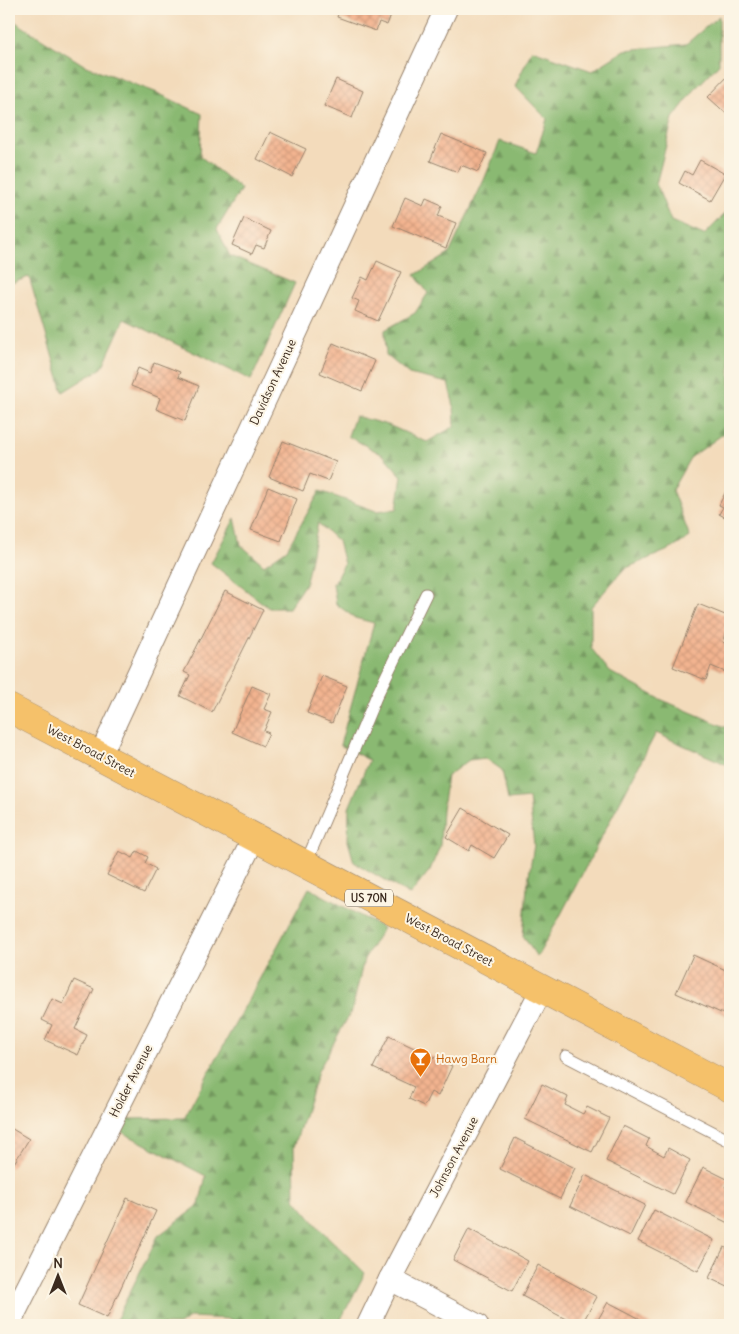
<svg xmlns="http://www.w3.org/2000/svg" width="739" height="1334" font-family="Delius,sans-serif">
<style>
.forest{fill:url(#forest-firs);stroke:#627248}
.building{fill:url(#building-cross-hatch)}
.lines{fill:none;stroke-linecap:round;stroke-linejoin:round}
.service-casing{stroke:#97826c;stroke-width:13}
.minor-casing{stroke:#97826c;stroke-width:24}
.primary-casing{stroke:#97826c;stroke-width:29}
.service{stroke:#fff;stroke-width:11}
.minor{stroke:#fff;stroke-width:22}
.primary{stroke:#f5c16b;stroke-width:28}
.labels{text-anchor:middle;stroke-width:4;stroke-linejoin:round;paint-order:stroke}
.shield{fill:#fcf5e5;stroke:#75675a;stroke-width:1}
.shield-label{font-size:11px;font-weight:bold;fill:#3b2a1e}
.street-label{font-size:12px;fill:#3b2a1e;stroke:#fcf5e5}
.food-label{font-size:12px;fill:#c56008;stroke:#fcf5e5;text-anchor:start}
</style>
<defs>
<pattern id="forest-firs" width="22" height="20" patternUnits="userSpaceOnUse" patternTransform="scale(1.25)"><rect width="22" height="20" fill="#8ab972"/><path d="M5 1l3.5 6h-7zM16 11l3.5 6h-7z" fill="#72975d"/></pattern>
<pattern id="building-cross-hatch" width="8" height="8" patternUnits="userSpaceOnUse" patternTransform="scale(1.25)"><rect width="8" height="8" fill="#f3b490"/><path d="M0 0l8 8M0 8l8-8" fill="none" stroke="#d19b7c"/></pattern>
</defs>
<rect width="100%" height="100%" fill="#fcf5e5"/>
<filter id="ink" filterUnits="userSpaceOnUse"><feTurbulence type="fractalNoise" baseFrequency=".02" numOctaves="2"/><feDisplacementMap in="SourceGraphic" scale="10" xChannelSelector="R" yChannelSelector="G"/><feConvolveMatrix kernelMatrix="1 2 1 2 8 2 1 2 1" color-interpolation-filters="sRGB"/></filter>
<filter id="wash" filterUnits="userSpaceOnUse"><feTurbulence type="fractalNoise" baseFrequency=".0096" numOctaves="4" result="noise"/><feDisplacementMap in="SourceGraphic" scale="20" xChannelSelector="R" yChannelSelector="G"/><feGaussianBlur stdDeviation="1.12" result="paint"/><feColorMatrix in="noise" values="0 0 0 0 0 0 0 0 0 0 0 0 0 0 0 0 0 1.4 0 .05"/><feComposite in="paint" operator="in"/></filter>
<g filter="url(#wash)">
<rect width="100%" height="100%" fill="#f3dbbb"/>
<g class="forest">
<polygon points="719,16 719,64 696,88 673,118 656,184 671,221 704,235 730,209 730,429 690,458 672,490 690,537 673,548 624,569 591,607 591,648 610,672 660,699 730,729 730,766 656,733 559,918 537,957 523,936 527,887 534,845 529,798 508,800 502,770 485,758 469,760 447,776 442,809 440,846 430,870 410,895 354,862 348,841 349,808 369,760 340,745 374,623 355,618 336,604 333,584 344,564 338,541 318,523 306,582 289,608 269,608 211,563 235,518 241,545 264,565 287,549 320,491 376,511 397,509 402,476 383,455 348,436 355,416 388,425 427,442 455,426 454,406 448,383 409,374 386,355 385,330 415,313 428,293 415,275 449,254 484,180 500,141 536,153 547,119 515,86 532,50 592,71 625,50 686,44"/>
<polygon points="9,18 84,65 155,92 202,114 200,156 241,189 217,229 230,256 295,283 251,380 124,319 102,368 63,392 29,277 9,284"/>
<polygon points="309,888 383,928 364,959 352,1010 318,1071 294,1147 295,1199 319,1228 365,1273 338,1325 241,1325 231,1319 191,1317 179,1325 116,1325 115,1322 158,1236 199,1205 206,1176 120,1131 126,1119 184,1118"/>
</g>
<g id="blocks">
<g class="building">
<polygon points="340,9 386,9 386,10 392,12 387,25 379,22 376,31 337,17"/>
<polygon points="730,74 730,117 708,97"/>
<polygon points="336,79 363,91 352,118 324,106"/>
<polygon points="270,132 306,149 292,177 257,159"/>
<polygon points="441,134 487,153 478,172 461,165 458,172 430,161"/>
<polygon points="700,160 725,174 710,200 679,183 685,171 692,175"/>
<polygon points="405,198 423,206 426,199 442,206 438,216 456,223 446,248 393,226"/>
<polygon points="244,218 271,231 264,248 256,245 252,254 232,245"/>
<polygon points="377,261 401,272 378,321 355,311 359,301 352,298 362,277 368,280"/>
<polygon points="333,343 375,361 362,391 320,373"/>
<polygon points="154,362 180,372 178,377 199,386 185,421 156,409 160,398 131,386 138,368 150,373"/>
<polygon points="283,441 336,462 328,481 310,474 303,491 269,477"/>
<polygon points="730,483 730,520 719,514 723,507 719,505"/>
<polygon points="268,487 297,499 281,541 251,530"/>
<polygon points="225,591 263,610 212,712 180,696 190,675 184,672"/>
<polygon points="698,604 730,617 730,624 723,642 730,645 730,674 711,666 706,680 673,667"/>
<polygon points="322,676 347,686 332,723 307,713"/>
<polygon points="252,686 271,694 264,709 272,712 264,731 269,733 263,746 232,732"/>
<polygon points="463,808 508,835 494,858 472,845 469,851 446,837"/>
<polygon points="119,851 133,858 137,851 148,857 145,863 156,869 144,893 107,875"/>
<polygon points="693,955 730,972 730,1017 676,993"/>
<polygon points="74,980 94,989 75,1029 87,1035 78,1055 45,1040 52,1025 42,1020 52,999 63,1004"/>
<polygon points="389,1036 452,1066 438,1096 431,1092 424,1106 409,1099 414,1087 373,1068"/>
<polygon points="542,1084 568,1097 565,1105 583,1114 587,1107 609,1118 592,1152 525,1119"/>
<polygon points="623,1126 649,1139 646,1146 664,1156 668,1148 690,1160 673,1194 606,1161"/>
<polygon points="9,1127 29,1139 11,1168 9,1167"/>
<polygon points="515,1138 575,1168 560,1199 500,1169"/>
<polygon points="703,1167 729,1180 725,1187 730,1190 730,1224 686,1202"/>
<polygon points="585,1175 645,1205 630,1236 570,1206"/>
<polygon points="127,1198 156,1211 107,1318 78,1305"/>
<polygon points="654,1210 714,1240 698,1271 638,1241"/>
<polygon points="469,1229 528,1261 512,1291 453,1260"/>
<polygon points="724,1247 730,1250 730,1288 709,1278"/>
<polygon points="538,1265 597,1297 581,1325 577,1325 522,1296"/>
<polygon points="608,1302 652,1325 595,1325"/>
</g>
</g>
</g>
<g filter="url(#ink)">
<use href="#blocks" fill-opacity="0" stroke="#97826c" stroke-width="1"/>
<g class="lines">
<defs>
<g id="service">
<polyline points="305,865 329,809 376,697 426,594"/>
<polyline points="566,1056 730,1141"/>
</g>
<g id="minor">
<polyline points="100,756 446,9"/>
<polyline points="390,1279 477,1325"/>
<polyline points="9,1324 254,838"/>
<polyline points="368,1325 390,1279 542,989"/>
</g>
<polyline id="primary" points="9,708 730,1088"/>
</defs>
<use href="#service" class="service-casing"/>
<use href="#minor" class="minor-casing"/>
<use href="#primary" class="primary-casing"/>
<use href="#service" class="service"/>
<use href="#minor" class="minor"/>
<use href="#primary" class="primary"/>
</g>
</g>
<defs>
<symbol id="bar-pin" viewBox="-11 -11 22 30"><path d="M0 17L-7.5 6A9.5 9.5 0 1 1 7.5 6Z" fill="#e8710a" stroke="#fcf5e5"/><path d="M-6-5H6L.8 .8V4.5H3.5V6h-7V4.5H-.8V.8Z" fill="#fff"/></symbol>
</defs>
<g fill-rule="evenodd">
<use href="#bar-pin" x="408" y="1046" width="25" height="34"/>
</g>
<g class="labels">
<rect class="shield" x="345" y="889.5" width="48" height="17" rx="4"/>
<g class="shield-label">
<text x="369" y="902">US 70N</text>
</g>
<g class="street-label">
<text transform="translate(273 382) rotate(-65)" y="4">Davidson Avenue</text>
<text transform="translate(91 751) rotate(28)" y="4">West Broad Street</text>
<text transform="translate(449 940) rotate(28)" y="4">West Broad Street</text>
<text transform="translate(131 1081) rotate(-63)" y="4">Holder Avenue</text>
<text transform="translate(454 1157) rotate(-62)" y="4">Johnson Avenue</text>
</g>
<g class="food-label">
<text x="436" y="1063">Hawg Barn</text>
</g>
</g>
<rect width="739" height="1334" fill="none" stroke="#fcf5e5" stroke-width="30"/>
<g transform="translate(58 1276)" stroke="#fcf5e5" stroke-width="4" paint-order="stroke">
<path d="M0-4L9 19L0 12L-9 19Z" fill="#3b2a1e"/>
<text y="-8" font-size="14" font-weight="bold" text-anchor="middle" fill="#3b2a1e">N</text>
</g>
</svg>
